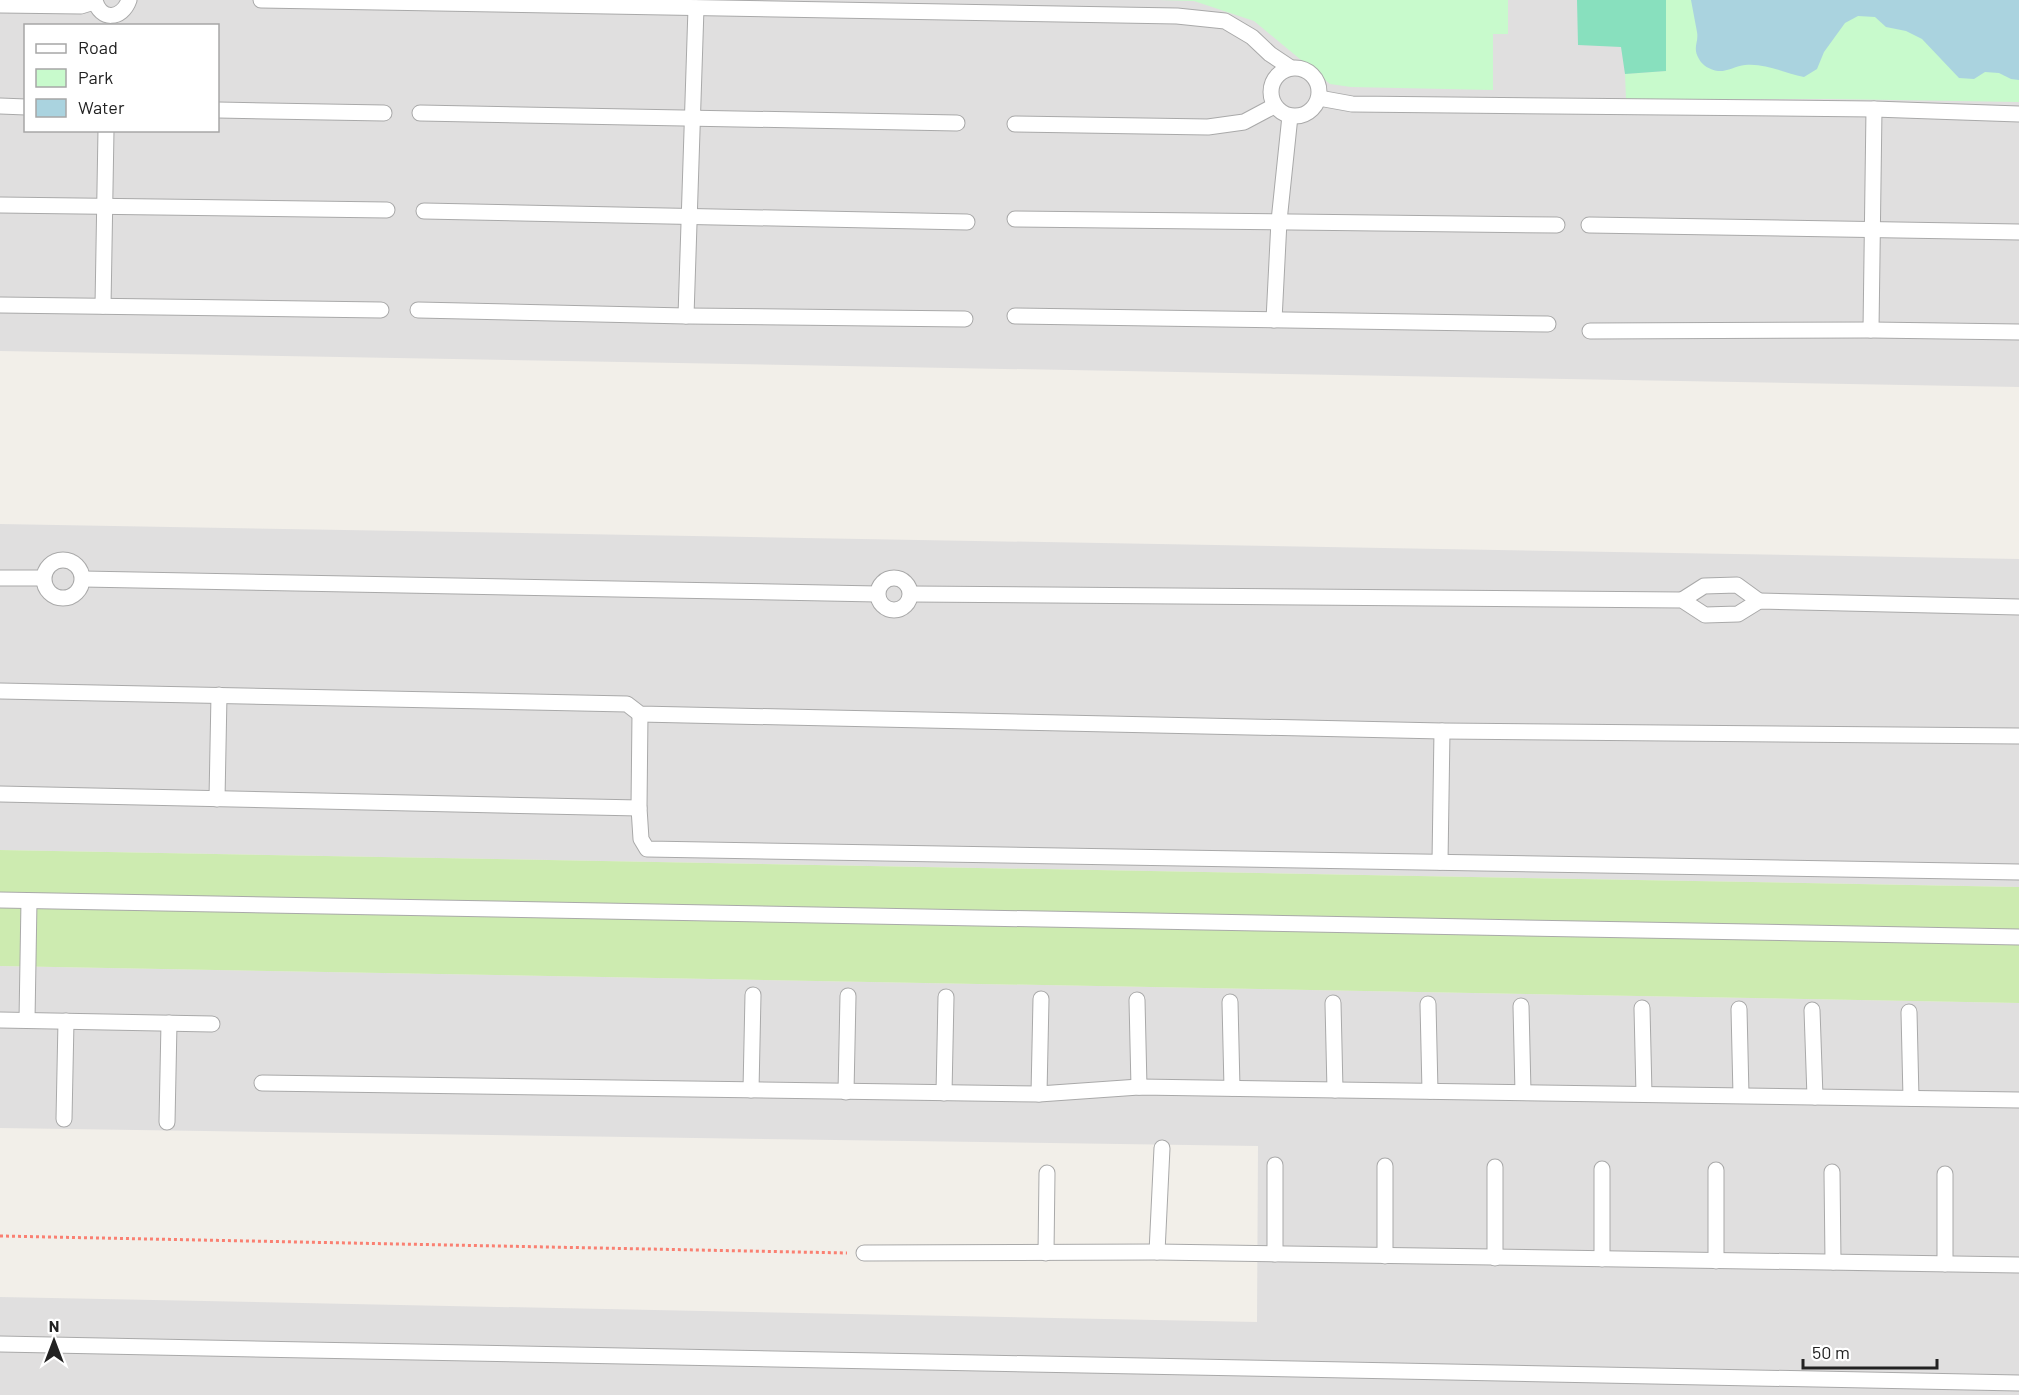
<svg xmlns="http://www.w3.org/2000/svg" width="2019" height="1395" font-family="Barlow,sans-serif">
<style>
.residential{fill:#e0dfdf;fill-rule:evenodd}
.grass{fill:#cdebb0}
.park{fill:#c8facc}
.pitch{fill:#88e0be}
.water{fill:#aad3df}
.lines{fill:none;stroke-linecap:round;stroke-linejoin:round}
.minor-casing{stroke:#a9a9a9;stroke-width:17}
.path{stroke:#fa8072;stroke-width:3;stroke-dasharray:3 3;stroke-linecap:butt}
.minor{stroke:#fff;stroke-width:15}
</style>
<rect width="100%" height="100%" fill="#f2efe9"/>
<g class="residential">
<path d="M0,0H2019V387L0,351ZM26,26H218V130H26Z"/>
<polygon points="0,524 2019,559 2019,887 0,850"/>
<polygon points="0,966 2019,1003 2019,1395 0,1395 0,1297 1257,1322 1258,1146 0,1128"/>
</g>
<polygon class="grass" points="0,850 2019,887 2019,1003 0,966"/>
<g class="park">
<polygon points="1159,0 1508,0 1508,34 1493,34 1493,90 1351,87 1330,84 1254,21 1194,1"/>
<polygon points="1666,0 2019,0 2019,102 1831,99 1626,99 1625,74 1666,71"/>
</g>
<polygon class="pitch" points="1577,0 1666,0 1666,71 1625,74 1621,47 1578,45"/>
<path class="water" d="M1691,0H2019V80L2011,79L1999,73L1985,72L1974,79L1959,78L1922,39L1906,31L1886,27L1875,17L1858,16L1845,23L1824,52L1817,69L1804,77C1784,73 1766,63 1745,65C1736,66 1726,72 1718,71C1710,70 1702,65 1699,59C1692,47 1699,43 1697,32C1695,21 1693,11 1691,0Z"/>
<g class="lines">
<defs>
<g id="minor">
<path d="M95,0C100,21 122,20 129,0"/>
<polyline points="261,0 1177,16 1225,21 1252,37 1270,54 1291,68"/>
<polyline points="0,5 81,6 94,2"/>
<circle cx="1295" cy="92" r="24"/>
<polyline points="1319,98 1352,104 1874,109 2019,114"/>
<polyline points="0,106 26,107"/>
<polyline points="218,110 384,113"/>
<polyline points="420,113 957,123"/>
<polyline points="1015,124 1208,127 1244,122 1274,106"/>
<polyline points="0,205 387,210"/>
<polyline points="424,211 967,222"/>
<polyline points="1015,219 1557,225"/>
<polyline points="1589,225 2019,232"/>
<polyline points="0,305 381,310"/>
<polyline points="103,306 106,130"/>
<polyline points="418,310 686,316 965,319"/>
<polyline points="686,316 696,8"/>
<polyline points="1015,316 1548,324"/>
<polyline points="1274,320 1279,221 1290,116"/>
<polyline points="1871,330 1874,109"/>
<polyline points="1590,331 1871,330 2019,332"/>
<circle cx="63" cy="579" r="19"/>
<circle cx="894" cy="594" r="16"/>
<polyline points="0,578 43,578"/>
<polyline points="83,579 877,594"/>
<polyline points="911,594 1682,600 1705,615 1738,614 1759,601 2019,607"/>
<polyline points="1682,600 1704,586 1737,585 1759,601"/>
<polyline points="0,691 627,704 640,714 1442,731 2019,736"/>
<polyline points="640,714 639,808 641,839 647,849 2019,872"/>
<polyline points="0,794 639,808"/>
<polyline points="217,799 219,695"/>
<polyline points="1440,862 1442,731"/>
<polyline points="0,900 2019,937"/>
<polyline points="1137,1000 1139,1087"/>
<polyline points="1230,1002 1232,1088"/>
<polyline points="1333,1003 1335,1090"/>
<polyline points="1428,1004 1430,1091"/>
<polyline points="1521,1006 1523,1092"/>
<polyline points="1642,1008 1644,1094"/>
<polyline points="1739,1009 1741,1095"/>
<polyline points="1812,1010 1815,1097"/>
<polyline points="1909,1012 1911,1098"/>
<polyline points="0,1020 212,1024"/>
<polyline points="27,1020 29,901"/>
<polyline points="262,1083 1039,1094 1139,1087 2019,1100"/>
<polyline points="751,1090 753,995"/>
<polyline points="846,1092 848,996"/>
<polyline points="944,1093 946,997"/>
<polyline points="1039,1094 1041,999"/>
<polyline points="64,1119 66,1021"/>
<polyline points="167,1122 169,1023"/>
<polyline points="1275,1165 1275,1254"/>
<polyline points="1385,1166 1385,1256"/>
<polyline points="1495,1167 1495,1258"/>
<polyline points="1602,1169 1602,1259"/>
<polyline points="1716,1170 1716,1261"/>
<polyline points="1832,1172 1833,1262"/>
<polyline points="1945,1174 1945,1264"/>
<polyline points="1157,1252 1162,1148"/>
<polyline points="864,1253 1157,1252 2019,1265"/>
<polyline points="1046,1253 1047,1173"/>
<polyline points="0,1344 2019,1383"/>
</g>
</defs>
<use href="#minor" class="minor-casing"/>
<polyline class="path" points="0,1236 847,1253"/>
<use href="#minor" class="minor"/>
</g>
<rect x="24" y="24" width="195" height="108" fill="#ffffff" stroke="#a7a7a7" stroke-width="1.5"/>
<rect x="36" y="44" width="30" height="9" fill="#ffffff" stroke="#a7a7a7" stroke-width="1.5"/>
<text x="78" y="54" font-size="18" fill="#222222">Road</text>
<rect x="36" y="69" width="30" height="18" fill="#c8facc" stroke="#a7a7a7" stroke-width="1.5"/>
<text x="78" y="84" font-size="18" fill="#222222">Park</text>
<rect x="36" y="99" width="30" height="18" fill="#aad3df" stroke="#a7a7a7" stroke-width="1.5"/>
<text x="78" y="114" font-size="18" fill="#222222">Water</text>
<g transform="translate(54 1341)" stroke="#ffffff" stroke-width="4.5" paint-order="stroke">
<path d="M0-4.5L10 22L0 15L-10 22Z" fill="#222222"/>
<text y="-9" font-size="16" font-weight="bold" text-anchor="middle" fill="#222222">N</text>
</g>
<path d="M1803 1359v9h134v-9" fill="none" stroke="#222222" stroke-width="3"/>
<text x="1812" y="1359" font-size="18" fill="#222222" stroke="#ffffff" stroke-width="4.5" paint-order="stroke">50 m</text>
</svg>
